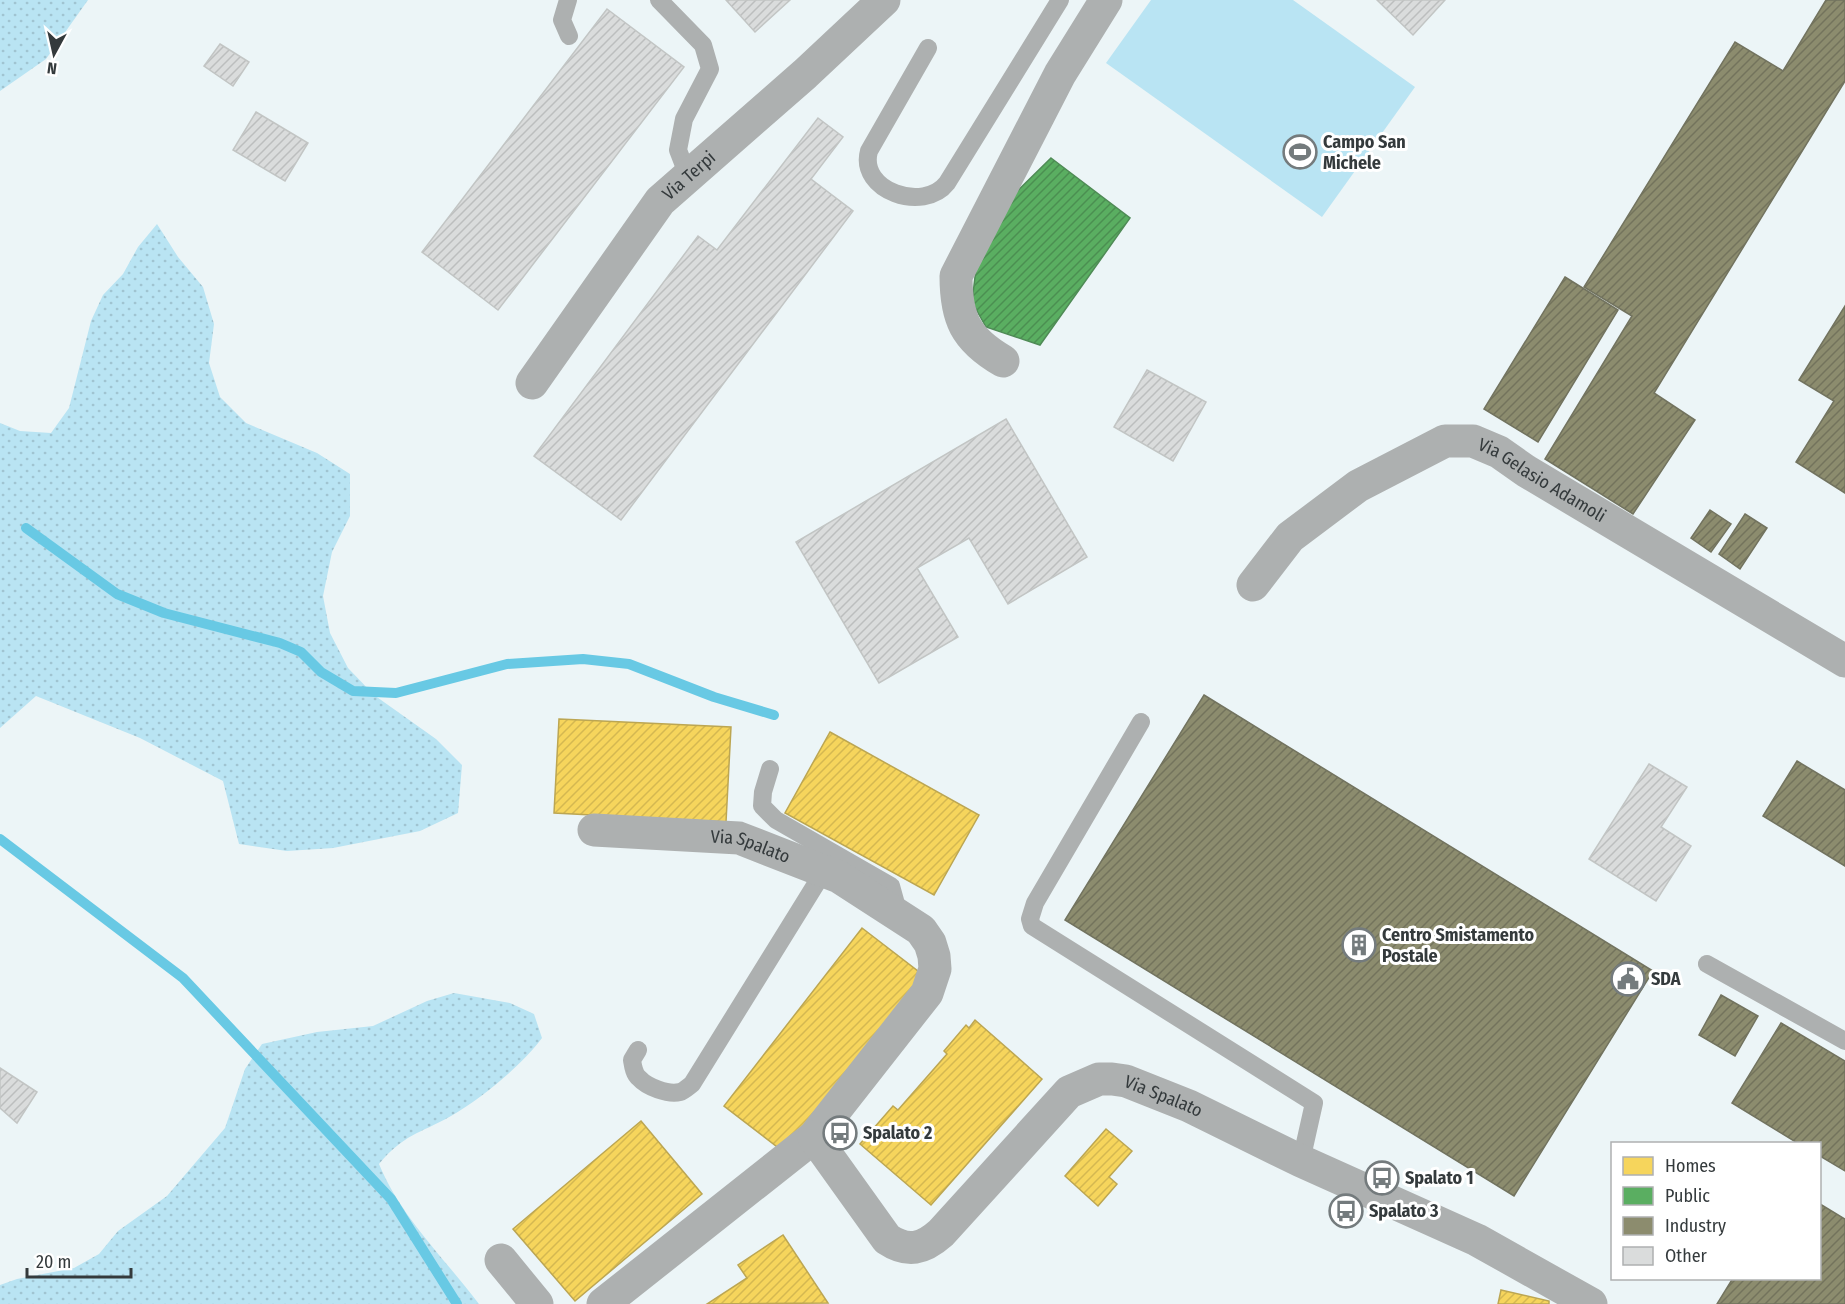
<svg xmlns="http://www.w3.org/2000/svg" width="1845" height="1304" font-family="'Fira Sans Condensed',sans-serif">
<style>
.grass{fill:url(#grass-dots)}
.pitch{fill:#b9e4f3}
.homes{fill:url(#homes-hatch);stroke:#bca652;stroke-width:1.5}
.public{fill:url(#public-hatch);stroke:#4f8b56;stroke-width:1.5}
.industry{fill:url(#industry-hatch);stroke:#72735f;stroke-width:1.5}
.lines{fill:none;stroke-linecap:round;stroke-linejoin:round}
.stream{stroke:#68c9e4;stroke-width:10}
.building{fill:url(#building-hatch);stroke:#c2c5c4;stroke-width:1.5}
.service{stroke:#adb0b0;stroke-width:18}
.minor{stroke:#adb0b0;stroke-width:33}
.labels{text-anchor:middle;stroke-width:6;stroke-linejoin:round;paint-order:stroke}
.poi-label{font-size:18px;font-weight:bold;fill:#343a3c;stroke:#fff;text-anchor:start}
.street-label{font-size:18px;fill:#343a3c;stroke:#fff}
</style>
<defs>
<pattern id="grass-dots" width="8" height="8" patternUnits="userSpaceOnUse" patternTransform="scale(1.5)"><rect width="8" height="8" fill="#b9e4f3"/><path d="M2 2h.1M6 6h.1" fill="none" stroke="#a0c4d1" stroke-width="1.8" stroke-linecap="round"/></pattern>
<pattern id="homes-hatch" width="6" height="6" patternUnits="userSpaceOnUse" patternTransform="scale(1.5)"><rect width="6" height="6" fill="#f6d55c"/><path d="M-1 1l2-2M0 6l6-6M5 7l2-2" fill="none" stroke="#d4b851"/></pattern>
<pattern id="public-hatch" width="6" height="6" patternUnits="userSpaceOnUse" patternTransform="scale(1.5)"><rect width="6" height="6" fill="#5aae61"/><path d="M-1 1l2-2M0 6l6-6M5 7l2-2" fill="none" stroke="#4b8f51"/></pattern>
<pattern id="industry-hatch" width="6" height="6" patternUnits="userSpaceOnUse" patternTransform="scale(1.5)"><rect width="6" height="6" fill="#8c8c6e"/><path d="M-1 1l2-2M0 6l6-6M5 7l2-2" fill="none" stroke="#73735c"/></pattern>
<pattern id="building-hatch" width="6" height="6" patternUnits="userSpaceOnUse" patternTransform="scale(1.5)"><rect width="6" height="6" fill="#dadcdc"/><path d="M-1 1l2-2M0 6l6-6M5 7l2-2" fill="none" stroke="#bcbebe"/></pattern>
</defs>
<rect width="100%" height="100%" fill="#ecf5f7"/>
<g class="grass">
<polygon points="0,0 88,0 46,59 0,91"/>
<polygon points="157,224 178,257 203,287 214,324 209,363 220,397 246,423 317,453 350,474 350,516 332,552 323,596 330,633 348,668 374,695 436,739 462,765 458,813 420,831 333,848 287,851 239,844 223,781 140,738 36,696 0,728 0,423 20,431 51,433 69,408 91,321 103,295 123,274 138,247"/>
<path d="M454,993L510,1003L534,1014L542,1038C521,1066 482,1098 451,1116C419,1134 404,1134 379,1164C400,1216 445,1259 479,1304H0V1285L17,1279L74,1268L99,1254L118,1231L167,1196L225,1128L245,1069L262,1044L317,1032L373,1026L427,1001Z"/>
</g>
<polygon class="pitch" points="1151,0 1293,0 1415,87 1322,217 1106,63"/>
<g class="homes">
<polygon points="559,719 731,727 726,822 554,813"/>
<polygon points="830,732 979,815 934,895 785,813"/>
<polygon points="862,928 923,975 785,1153 724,1106"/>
<polygon points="975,1020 1042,1079 931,1205 860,1144 893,1106 898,1110 947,1054 944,1051 966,1025 969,1028"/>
<polygon points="641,1121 702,1194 575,1301 513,1229"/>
<polygon points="1106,1129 1132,1151 1109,1177 1117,1184 1098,1206 1065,1176"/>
<polygon points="783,1235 828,1303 707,1304 747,1278 738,1265"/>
<polygon points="1501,1290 1549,1301 1549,1304 1498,1304"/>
</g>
<polygon class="public" points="1051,158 1130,218 1040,345 986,327 972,302 979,244 997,211"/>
<g class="industry">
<polygon points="1826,0 1845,0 1845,81 1654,393 1695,420 1633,514 1545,459 1632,316 1584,287 1735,42 1783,71"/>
<polygon points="1565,277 1618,310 1538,442 1484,409"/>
<polygon points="1845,306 1845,493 1796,462 1834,401 1799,380"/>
<polygon points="1710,510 1731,524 1711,552 1691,538"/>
<polygon points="1745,514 1767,528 1740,569 1719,554"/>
<polygon points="1204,695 1653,971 1514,1196 1065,920"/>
<polygon points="1797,761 1845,790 1845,866 1763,816"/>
<polygon points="1721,995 1758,1016 1735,1056 1699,1035"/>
<polygon points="1781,1023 1845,1061 1845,1171 1820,1156 1820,1144 1799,1144 1732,1103"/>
<polygon points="1820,1204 1845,1219 1845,1304 1717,1304 1733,1278 1820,1278"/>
</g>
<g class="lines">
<g class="stream">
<polyline points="26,528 117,594 164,613 280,643 301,652 321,672 353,691 396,693 507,664 583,659 629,664 714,697 774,715"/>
<polyline points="0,839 183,978 391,1199 457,1304"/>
</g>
</g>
<g class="building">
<polygon points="726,0 790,0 755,32"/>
<polygon points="1377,0 1445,0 1413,35"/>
<polygon points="607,9 684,67 498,310 422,252"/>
<polygon points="220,44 249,62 233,86 204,66"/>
<polygon points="256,112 308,143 285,181 233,150"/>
<polygon points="818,118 843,137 811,179 853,211 621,520 534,456 698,236 717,250"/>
<polygon points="1147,370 1206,402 1173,461 1114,427"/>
<polygon points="1006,419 1087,557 1008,604 969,538 917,568 958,637 879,683 796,542"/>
<polygon points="1649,764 1687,787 1661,827 1691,846 1656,901 1589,859"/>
<polygon points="0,1068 37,1092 17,1123 0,1108"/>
</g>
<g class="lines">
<g class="service">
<polyline points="568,0 562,20 569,36"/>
<polyline points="659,0 703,45 710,69 684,119 678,150 688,176"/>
<path d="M928,48L869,151C858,191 924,213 947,183L1060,0"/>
<polyline points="1141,722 1035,903 1030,919 1032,926 1314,1103 1301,1161"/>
<polyline points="770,769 763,792 762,806 776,820 891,886 899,915"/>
<polyline points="1707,964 1845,1041"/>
<path d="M638,1050L632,1060C633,1066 634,1074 639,1078C647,1087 668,1095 680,1092C684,1091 689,1086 692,1084L824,871"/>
</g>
<g class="minor">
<path d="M1003,361C965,339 956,318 956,276L1060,74L1106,0"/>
<path id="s1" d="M532,383L660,201L805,74L884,0"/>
<path id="s2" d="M1253,585L1290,537L1358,486L1445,441H1473L1499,452L1526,471L1845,661"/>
<path id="s3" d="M594,830L739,838L839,877L921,930L930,943L934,956L935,969L927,993L814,1137L603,1304"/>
<path id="s4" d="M814,1137L887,1239C908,1253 923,1249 941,1233L1069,1092L1099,1079H1112L1126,1081L1189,1106L1301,1161L1477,1240L1591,1304"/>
<polyline points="501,1260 537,1304"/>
</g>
</g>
<defs>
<symbol id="stadium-ring" viewBox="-11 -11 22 22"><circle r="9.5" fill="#fff" stroke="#747b7d" stroke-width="1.5"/><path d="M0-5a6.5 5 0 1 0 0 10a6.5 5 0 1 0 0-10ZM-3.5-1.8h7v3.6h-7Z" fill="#747b7d"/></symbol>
<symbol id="building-ring" viewBox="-11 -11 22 22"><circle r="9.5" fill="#fff" stroke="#747b7d" stroke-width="1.5"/><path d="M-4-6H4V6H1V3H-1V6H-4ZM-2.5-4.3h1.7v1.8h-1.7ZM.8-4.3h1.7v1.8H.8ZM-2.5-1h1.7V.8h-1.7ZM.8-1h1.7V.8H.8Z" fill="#747b7d"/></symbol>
<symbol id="civic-ring" viewBox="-11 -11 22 22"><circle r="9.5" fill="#fff" stroke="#747b7d" stroke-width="1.5"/><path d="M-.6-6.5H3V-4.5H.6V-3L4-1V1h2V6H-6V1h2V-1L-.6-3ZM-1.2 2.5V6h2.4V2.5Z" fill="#747b7d"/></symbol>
<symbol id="bus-ring" viewBox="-11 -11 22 22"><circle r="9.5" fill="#fff" stroke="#747b7d" stroke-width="1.5"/><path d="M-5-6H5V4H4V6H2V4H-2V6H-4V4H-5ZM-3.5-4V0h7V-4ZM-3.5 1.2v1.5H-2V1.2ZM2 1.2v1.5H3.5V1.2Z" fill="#747b7d"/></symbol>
</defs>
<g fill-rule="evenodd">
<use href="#stadium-ring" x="1281" y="133" width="38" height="38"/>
<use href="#building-ring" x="1340" y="926" width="38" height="38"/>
<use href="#civic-ring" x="1609" y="960" width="38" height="38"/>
<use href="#bus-ring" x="821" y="1114" width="38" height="38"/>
<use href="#bus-ring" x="1363" y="1159" width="38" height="38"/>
<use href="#bus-ring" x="1327" y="1192" width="38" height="38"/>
</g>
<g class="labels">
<g class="poi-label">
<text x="1323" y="148">Campo San<tspan x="1323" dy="21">Michele</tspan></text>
<text x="1382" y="941">Centro Smistamento<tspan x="1382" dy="21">Postale</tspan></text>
<text x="1651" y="985">SDA</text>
<text x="863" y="1139">Spalato 2</text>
<text x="1405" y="1184">Spalato 1</text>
<text x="1369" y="1217">Spalato 3</text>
</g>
<g class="street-label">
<text dy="6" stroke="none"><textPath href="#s1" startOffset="261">Via Terpi</textPath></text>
<text dy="6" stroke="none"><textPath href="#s2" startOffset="351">Via Gelasio Adamoli</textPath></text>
<text dy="6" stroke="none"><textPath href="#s3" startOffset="158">Via Spalato</textPath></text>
<text dy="6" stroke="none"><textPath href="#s4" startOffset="476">Via Spalato</textPath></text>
</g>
</g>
<rect x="1611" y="1142" width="210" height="138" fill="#ffffff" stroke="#aeb0b1" stroke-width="1.5"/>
<rect x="1623" y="1157" width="30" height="18" fill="#f6d55c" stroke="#aeb0b1" stroke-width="1.5"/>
<text x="1665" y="1172" font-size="18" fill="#343a3c">Homes</text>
<rect x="1623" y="1187" width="30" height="18" fill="#5aae61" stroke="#aeb0b1" stroke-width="1.5"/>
<text x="1665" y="1202" font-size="18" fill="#343a3c">Public</text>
<rect x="1623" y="1217" width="30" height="18" fill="#8c8c6e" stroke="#aeb0b1" stroke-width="1.5"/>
<text x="1665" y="1232" font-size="18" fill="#343a3c">Industry</text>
<rect x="1623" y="1247" width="30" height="18" fill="#dadcdc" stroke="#aeb0b1" stroke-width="1.5"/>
<text x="1665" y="1262" font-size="18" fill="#343a3c">Other</text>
<g transform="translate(54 54) rotate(188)" stroke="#ffffff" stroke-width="4.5" paint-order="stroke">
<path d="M0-4.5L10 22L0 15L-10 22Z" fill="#343a3c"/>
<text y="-9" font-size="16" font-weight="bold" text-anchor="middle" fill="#343a3c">N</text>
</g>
<path d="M27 1268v9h104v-9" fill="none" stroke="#343a3c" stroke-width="3"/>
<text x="36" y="1268" font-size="18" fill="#343a3c" stroke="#ffffff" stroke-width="4.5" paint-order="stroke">20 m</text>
</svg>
